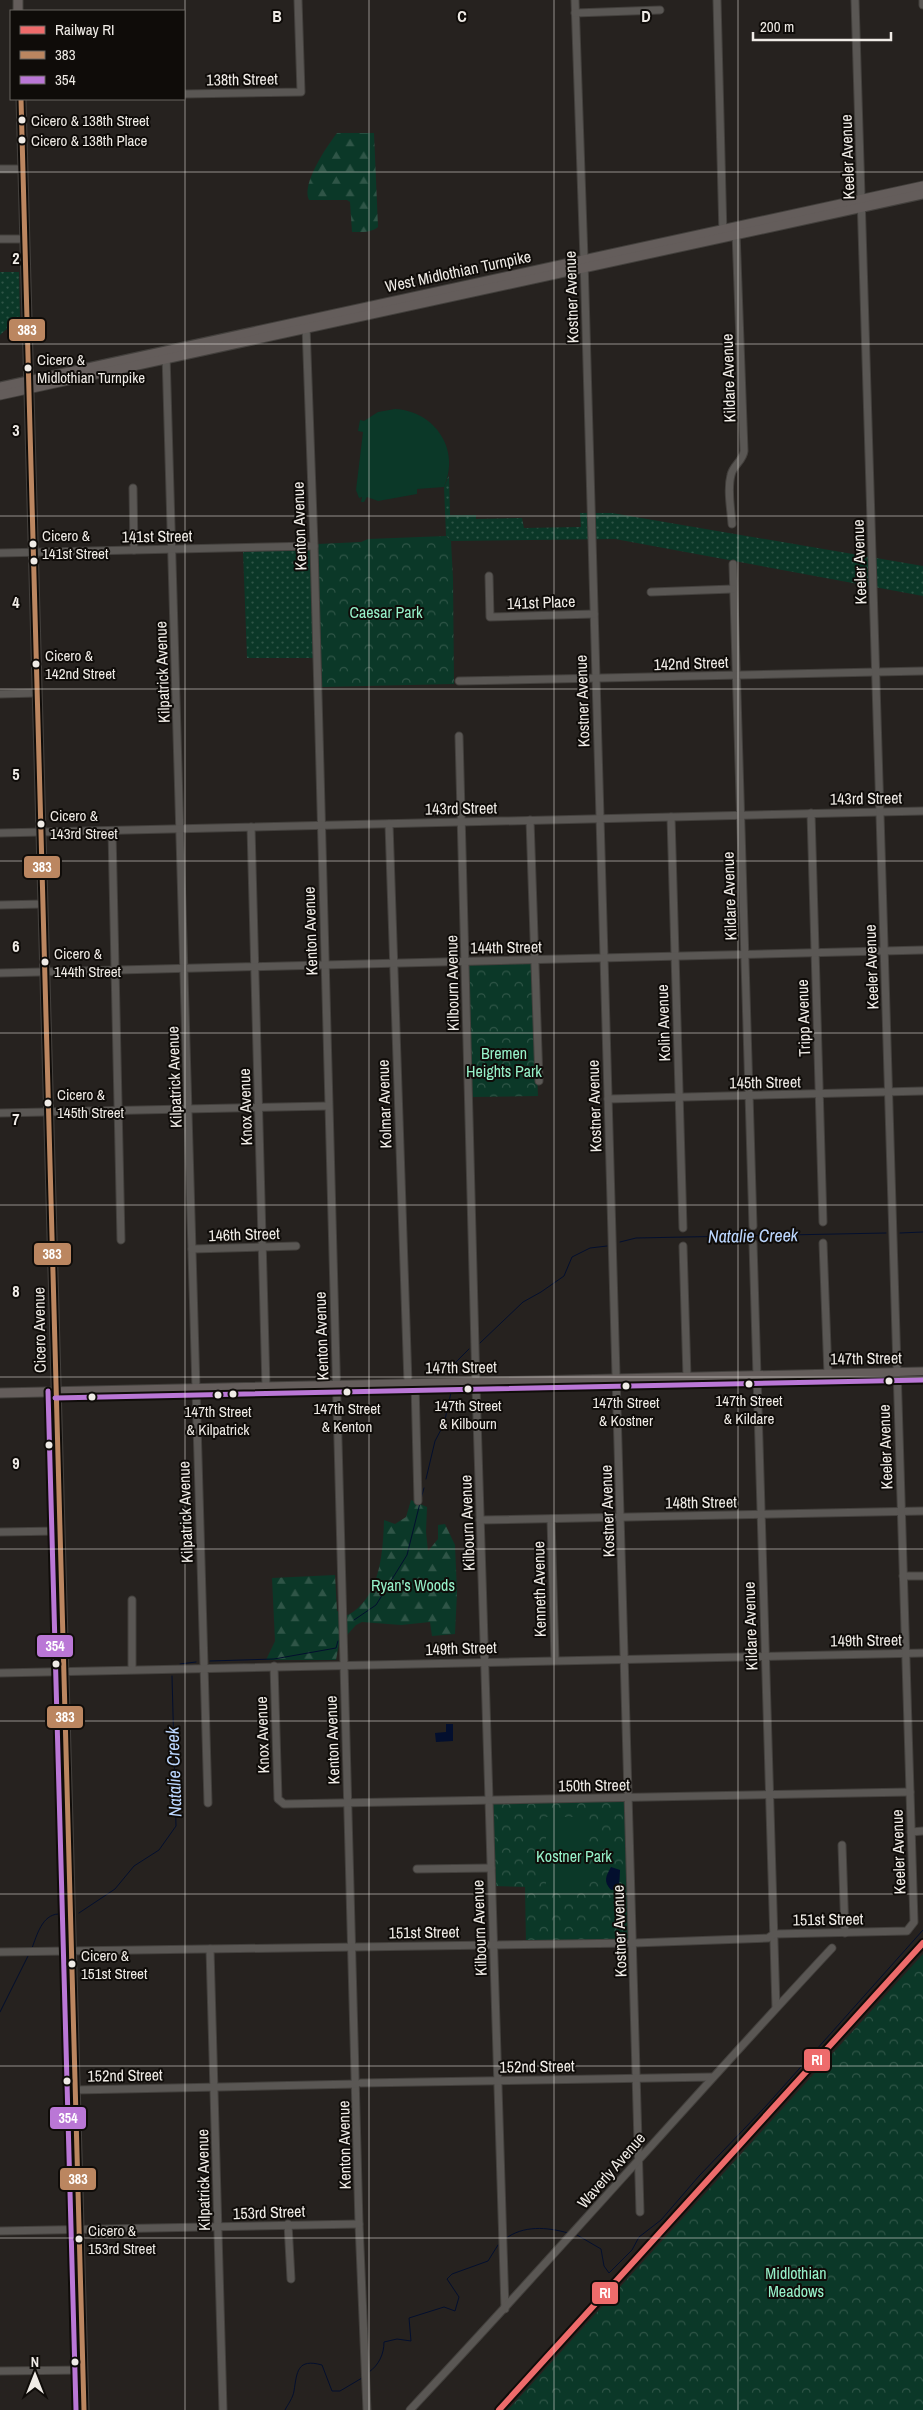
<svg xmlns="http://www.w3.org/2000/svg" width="923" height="2410" font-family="'Archivo Narrow',sans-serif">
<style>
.grass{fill:url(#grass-dots)}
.forest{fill:url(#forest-firs)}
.park{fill:url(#park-crowns)}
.pitch{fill:#0b3828}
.water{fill:#030f2e}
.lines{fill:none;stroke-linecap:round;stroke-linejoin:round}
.stream{stroke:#030f2e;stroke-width:1}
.minor-casing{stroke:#43403d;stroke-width:9}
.major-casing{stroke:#43403d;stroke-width:11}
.minor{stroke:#5a5754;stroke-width:7}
.major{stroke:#645d5b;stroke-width:9}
.bus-1-casing{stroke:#0f0c09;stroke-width:9}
.bus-2-casing{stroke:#0f0c09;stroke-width:9}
.bus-1{stroke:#bb8660;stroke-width:5}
.bus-2{stroke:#ba77d6;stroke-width:5}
.rail-1-casing{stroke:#0f0c09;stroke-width:10}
.rail-1{stroke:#ee6b6b;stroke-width:6}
.grid{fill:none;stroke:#efebe6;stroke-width:1;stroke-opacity:0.55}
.bus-dot{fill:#efebe6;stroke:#0f0c09;stroke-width:2}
.labels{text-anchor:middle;stroke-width:4;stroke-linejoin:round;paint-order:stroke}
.bus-label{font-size:15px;fill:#efebe6;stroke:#0f0c09;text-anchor:start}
.street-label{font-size:16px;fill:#efebe6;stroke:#0f0c09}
.park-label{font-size:16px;fill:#96f1c9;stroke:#0f0c09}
.water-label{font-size:18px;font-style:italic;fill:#bcd7ff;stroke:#0f0c09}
.grid-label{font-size:16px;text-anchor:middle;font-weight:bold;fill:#efebe6;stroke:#0f0c09;stroke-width:4;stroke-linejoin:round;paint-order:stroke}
.line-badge{stroke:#0f0c09;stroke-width:2}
.badge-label{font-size:14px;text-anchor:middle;font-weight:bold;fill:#fff}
</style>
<defs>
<pattern id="grass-dots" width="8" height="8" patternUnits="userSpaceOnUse" patternTransform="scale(1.25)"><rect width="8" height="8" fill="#0b3828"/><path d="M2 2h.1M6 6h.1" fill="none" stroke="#2f5547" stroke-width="1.8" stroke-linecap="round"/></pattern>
<pattern id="forest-firs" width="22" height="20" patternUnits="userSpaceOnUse" patternTransform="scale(1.25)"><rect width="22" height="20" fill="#0b3828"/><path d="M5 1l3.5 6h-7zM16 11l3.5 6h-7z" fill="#2f5547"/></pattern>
<pattern id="park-crowns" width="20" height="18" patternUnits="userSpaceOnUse" patternTransform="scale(1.25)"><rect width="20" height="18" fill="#0b3828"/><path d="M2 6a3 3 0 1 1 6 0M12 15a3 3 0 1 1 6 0" fill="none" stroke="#2f5547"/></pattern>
</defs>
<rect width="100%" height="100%" fill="#26221f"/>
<g class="grass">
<polygon points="0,272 19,272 20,317 0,335"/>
<polygon points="449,475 450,515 476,515 476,519 522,518 524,528 581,527 580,513 612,513 923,566 923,596 615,539 451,541 446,536 444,487"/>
<polygon points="310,549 313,658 247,658 243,551"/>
</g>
<g class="forest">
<path d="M337,133H374L378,227C371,233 360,232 352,232L350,202L347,200H309C301,184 327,146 337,133Z"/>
<path d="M411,1500L427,1507L426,1532L428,1551L438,1539V1525L445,1524L455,1545L457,1592L455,1634L432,1636L430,1622L401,1625L362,1622L356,1625L339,1644L336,1660H266L275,1641L272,1578L335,1575L337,1611L348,1615C380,1598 383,1553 384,1520L395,1524L406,1517Z"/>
</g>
<g class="park">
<polygon points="446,536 451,541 453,579 454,684 322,687 317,544 361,542 368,539"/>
<polygon points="532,962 538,1096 472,1097 467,963"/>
<polygon points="629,1798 634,1943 526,1944 525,1887 492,1886 489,1801"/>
<polygon points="923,1954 923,2410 508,2410"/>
</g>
<g class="pitch">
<path d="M395,409C435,411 461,450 444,487L417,489V494L378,501L367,497L364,502H361L362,497L359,498L356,490L363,432L358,431L360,420L364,421L378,412Z"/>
<rect x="546" y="1817" width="40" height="70"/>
</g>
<g class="water">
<polygon points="446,1724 453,1724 453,1741 436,1742 435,1733 446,1732"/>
<path d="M611,1867L620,1870L619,1889L611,1890C603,1881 606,1876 611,1867Z"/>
</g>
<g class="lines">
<g class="stream">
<polyline points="900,1233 923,1232"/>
<polyline points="620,1242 636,1238 886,1233"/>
<polyline points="480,1343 523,1302 541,1292 564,1276 572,1257 590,1248 607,1246"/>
<polyline points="453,1375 455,1363 469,1349"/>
<polyline points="426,1479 435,1441 444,1424 452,1388"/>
<polyline points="421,1499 424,1488"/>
<polyline points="354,1620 376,1605 407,1555 420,1503"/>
<polyline points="210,1661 274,1659 336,1648 338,1641"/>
<polyline points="180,1664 196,1662"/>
<polyline points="79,1913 115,1889 134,1866 159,1850 176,1826 172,1676"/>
<path d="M32,1948C37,1935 42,1915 58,1914"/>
<polyline points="0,2012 29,1954"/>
<polyline points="577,2235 601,2249 604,2266 609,2273 632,2250 639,2237 661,2220 699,2176 766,2106 923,1930"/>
<path d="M505,2239C523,2225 547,2227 568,2233"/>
<path d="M369,2372C379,2365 384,2354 384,2342L397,2339L411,2341L409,2318L444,2307L455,2311L459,2297L447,2279L452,2274L488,2261L498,2245"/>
<path d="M285,2410C288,2404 293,2398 294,2391C297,2372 297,2358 322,2365L332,2391H340L362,2378"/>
</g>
<defs>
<g id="minor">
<polyline points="575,0 584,259 640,2212"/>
<polyline points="717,0 723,235"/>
<polyline points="923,0 923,5"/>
<polyline points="575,13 660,10"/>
<polyline points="184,94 301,92 298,0"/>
<polyline points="0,169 23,169"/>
<polyline points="0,239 25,239"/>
<polyline points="306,326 314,546 359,2224 367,2410"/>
<polyline points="166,354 208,1803"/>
<polyline points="133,488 134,550"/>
<path d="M732,524C731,509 727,490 731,475C733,465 743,461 744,451L736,232"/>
<polyline points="0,553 314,546"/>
<polyline points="733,564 753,1226"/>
<polyline points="489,576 490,617 594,614"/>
<polyline points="651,592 733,589"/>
<polyline points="459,681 923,671"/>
<polyline points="0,694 37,693"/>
<polyline points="459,736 476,1386 505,2309"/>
<polyline points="811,813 823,1222"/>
<polyline points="671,817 683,1228"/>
<polyline points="530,820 539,1081"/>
<polyline points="389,824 408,1383"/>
<polyline points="251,827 266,1387"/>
<polyline points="112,831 121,1240"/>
<polyline points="0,833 923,811"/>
<polyline points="0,905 43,904"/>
<polyline points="0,973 923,950"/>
<polyline points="608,1099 923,1091"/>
<polyline points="0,1113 328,1106"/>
<polyline points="753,1243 776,2008"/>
<polyline points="823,1243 828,1374"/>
<polyline points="683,1246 687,1377"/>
<polyline points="192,1249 296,1246"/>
<polyline points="415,1383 418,1501"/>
<polyline points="551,1519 555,1659"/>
<polyline points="480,1520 923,1511"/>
<polyline points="0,1532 59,1531"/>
<polyline points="903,1576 923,1576"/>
<polyline points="132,1600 132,1669"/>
<polyline points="274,1666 278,1799 284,1804 910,1792"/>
<polyline points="0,1673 923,1653"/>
<polyline points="911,1832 923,1831"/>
<polyline points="842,1845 845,1933"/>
<polyline points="417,1869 491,1868"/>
<polyline points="210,1949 223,2410"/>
<polyline points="0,1952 634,1943 768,1938 774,1934 907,1931 914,1922 855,0"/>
<polyline points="361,2083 713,2077"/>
<polyline points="75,2090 356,2084"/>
<polyline points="288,2224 291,2279"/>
<polyline points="0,2231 359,2224"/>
<polyline points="0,2371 83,2370"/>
<path d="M410,2410C553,2258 690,2100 832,1948"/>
</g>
<g id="major">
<polyline points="18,0 18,11"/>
<polyline points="21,99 84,2410"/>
<polyline points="0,387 923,186"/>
<polyline points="0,395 923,194"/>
<polyline points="0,1393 923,1372"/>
</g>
</defs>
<use href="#minor" class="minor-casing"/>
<use href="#major" class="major-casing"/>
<use href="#minor" class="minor"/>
<use href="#major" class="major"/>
<defs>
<polyline id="bus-1" points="21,99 84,2410"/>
<g id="bus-2">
<polyline points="48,1391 76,2410"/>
<polyline points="55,1398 923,1380"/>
</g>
</defs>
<use href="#bus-1" class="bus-1-casing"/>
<use href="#bus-2" class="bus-2-casing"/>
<use href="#bus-1" class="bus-1"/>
<use href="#bus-2" class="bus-2"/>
<defs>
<polyline id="rail-1" points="499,2410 923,1943"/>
</defs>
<use href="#rail-1" class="rail-1-casing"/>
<use href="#rail-1" class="rail-1"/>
</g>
<path class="grid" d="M185,0V2410M369,0V2410M554,0V2410M738,0V2410M0,172H923M0,344H923M0,516H923M0,689H923M0,861H923M0,1033H923M0,1205H923M0,1377H923M0,1549H923M0,1721H923M0,1894H923M0,2066H923M0,2238H923"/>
<g class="bus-dot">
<circle cx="22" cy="120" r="4.5"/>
<circle cx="22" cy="140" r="4.5"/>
<circle cx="28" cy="368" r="4.5"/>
<circle cx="33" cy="544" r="4.5"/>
<circle cx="34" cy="561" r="4.5"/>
<circle cx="36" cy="664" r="4.5"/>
<circle cx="41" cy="824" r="4.5"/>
<circle cx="45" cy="962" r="4.5"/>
<circle cx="48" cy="1103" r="4.5"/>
<circle cx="889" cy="1381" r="4.5"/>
<circle cx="749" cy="1384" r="4.5"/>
<circle cx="626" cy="1386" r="4.5"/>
<circle cx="468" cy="1389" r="4.5"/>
<circle cx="347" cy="1392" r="4.5"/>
<circle cx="233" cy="1394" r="4.5"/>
<circle cx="218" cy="1395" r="4.5"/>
<circle cx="92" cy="1397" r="4.5"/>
<circle cx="49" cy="1445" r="4.5"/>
<circle cx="56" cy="1664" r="4.5"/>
<circle cx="72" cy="1964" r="4.5"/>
<circle cx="67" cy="2081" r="4.5"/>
<circle cx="79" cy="2239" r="4.5"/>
<circle cx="75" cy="2362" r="4.5"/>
</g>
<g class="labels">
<g class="bus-label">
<text x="31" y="126">Cicero &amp; 138th Street</text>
<text x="31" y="146">Cicero &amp; 138th Place</text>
<text x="37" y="365">Cicero &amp;<tspan x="37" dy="18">Midlothian Turnpike</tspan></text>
<text x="42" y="541">Cicero &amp;<tspan x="42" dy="18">141st Street</tspan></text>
<text x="45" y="661">Cicero &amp;<tspan x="45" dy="18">142nd Street</tspan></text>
<text x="50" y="821">Cicero &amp;<tspan x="50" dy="18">143rd Street</tspan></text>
<text x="54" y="959">Cicero &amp;<tspan x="54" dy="18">144th Street</tspan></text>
<text x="57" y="1100">Cicero &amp;<tspan x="57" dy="18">145th Street</tspan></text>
<text x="749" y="1406" text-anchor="middle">147th Street<tspan x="749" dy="18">&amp; Kildare</tspan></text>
<text x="626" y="1408" text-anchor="middle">147th Street<tspan x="626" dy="18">&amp; Kostner</tspan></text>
<text x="468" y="1411" text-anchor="middle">147th Street<tspan x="468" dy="18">&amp; Kilbourn</tspan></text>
<text x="347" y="1414" text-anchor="middle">147th Street<tspan x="347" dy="18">&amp; Kenton</tspan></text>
<text x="218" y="1417" text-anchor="middle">147th Street<tspan x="218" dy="18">&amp; Kilpatrick</tspan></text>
<text x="81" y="1961">Cicero &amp;<tspan x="81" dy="18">151st Street</tspan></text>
<text x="88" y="2236">Cicero &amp;<tspan x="88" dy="18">153rd Street</tspan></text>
</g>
<g class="street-label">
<text transform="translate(242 79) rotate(-1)" y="6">138th Street</text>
<text transform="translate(847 157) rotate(-92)" y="6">Keeler Avenue</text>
<text transform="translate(458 271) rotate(-12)" y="6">West Midlothian Turnpike</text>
<text transform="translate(571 297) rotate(-92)" y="6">Kostner Avenue</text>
<text transform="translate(728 378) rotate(-92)" y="6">Kildare Avenue</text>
<text transform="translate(299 526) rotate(-92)" y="6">Kenton Avenue</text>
<text transform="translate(157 536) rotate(-1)" y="6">141st Street</text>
<text transform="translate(859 562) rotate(-92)" y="6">Keeler Avenue</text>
<text transform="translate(541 602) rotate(-2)" y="6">141st Place</text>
<text transform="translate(691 663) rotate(-2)" y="6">142nd Street</text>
<text transform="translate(162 672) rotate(-92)" y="6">Kilpatrick Avenue</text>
<text transform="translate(582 701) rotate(-92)" y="6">Kostner Avenue</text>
<text transform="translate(866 798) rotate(-1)" y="6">143rd Street</text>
<text transform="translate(461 808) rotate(-1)" y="6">143rd Street</text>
<text transform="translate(729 896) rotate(-92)" y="6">Kildare Avenue</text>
<text transform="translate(310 931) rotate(-92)" y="6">Kenton Avenue</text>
<text transform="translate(506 947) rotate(-1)" y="6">144th Street</text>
<text transform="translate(871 967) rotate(-92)" y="6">Keeler Avenue</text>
<text transform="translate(452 983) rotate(-91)" y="6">Kilbourn Avenue</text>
<text transform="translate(803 1018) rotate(-92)" y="6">Tripp Avenue</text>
<text transform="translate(663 1023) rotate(-92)" y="6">Kolin Avenue</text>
<text transform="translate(174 1077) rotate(-92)" y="6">Kilpatrick Avenue</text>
<text transform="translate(765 1082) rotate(-1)" y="6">145th Street</text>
<text transform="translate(384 1104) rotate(-92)" y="6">Kolmar Avenue</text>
<text transform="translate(594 1106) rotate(-92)" y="6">Kostner Avenue</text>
<text transform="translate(245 1107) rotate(-92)" y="6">Knox Avenue</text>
<text transform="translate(244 1234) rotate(-2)" y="6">146th Street</text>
<text transform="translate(39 1330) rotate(-91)" y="6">Cicero Avenue</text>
<text transform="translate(321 1336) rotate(-92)" y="6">Kenton Avenue</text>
<text transform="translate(866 1358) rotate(-1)" y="6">147th Street</text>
<text transform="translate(461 1367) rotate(-1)" y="6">147th Street</text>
<text transform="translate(885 1447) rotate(-92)" y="6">Keeler Avenue</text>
<text transform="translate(701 1502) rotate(-1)" y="6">148th Street</text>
<text transform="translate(607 1511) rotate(-92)" y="6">Kostner Avenue</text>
<text transform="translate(185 1512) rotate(-92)" y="6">Kilpatrick Avenue</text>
<text transform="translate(467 1523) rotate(-92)" y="6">Kilbourn Avenue</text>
<text transform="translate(539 1589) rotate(-91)" y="6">Kenneth Avenue</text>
<text transform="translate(750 1626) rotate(-92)" y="6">Kildare Avenue</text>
<text transform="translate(866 1640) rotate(-1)" y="6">149th Street</text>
<text transform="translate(461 1648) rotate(-2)" y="6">149th Street</text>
<text transform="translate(262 1735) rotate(-92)" y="6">Knox Avenue</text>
<text transform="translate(332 1740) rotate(-92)" y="6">Kenton Avenue</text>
<text transform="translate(594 1785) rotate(-1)" y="6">150th Street</text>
<text transform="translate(898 1852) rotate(-92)" y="6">Keeler Avenue</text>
<text transform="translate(828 1919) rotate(-1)" y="6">151st Street</text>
<text transform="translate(479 1928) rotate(-92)" y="6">Kilbourn Avenue</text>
<text transform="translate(619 1931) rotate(-92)" y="6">Kostner Avenue</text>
<text transform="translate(424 1932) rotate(-1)" y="6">151st Street</text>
<text transform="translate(537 2066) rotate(-1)" y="6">152nd Street</text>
<text transform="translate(125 2075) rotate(-1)" y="6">152nd Street</text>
<text transform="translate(344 2145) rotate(-91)" y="6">Kenton Avenue</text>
<text transform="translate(611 2170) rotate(-49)" y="6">Waverly Avenue</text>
<text transform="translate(203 2180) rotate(-91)" y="6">Kilpatrick Avenue</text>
<text transform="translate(269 2212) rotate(-2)" y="6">153rd Street</text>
</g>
<g class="park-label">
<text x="386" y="618">Caesar Park</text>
<text x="504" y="1059">Bremen<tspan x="504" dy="18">Heights Park</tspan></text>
<text x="413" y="1591">Ryan's Woods</text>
<text x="574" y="1862">Kostner Park</text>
<text x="796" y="2279">Midlothian<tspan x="796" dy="18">Meadows</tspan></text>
</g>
<g class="water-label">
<text transform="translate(753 1236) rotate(-1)" y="6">Natalie Creek</text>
<text transform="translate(174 1772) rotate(-92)" y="6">Natalie Creek</text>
</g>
</g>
<g class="grid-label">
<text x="277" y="22">B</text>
<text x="462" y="22">C</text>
<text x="646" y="22">D</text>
<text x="16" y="264">2</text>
<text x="16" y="436">3</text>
<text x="16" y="608">4</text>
<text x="16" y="780">5</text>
<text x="16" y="952">6</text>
<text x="16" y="1125">7</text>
<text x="16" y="1297">8</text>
<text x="16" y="1469">9</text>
</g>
<g class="line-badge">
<rect x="8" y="318" width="38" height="24" rx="5" fill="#bb8660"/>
<rect x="23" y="855" width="38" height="24" rx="5" fill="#bb8660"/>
<rect x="33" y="1242" width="39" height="24" rx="5" fill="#bb8660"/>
<rect x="36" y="1634" width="38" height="24" rx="5" fill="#ba77d6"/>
<rect x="46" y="1705" width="38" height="24" rx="5" fill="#bb8660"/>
<rect x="803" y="2048" width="28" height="24" rx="5" fill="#ee6b6b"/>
<rect x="49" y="2106" width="38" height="24" rx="5" fill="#ba77d6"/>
<rect x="59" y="2167" width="38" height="24" rx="5" fill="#bb8660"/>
<rect x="591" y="2281" width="28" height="24" rx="5" fill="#ee6b6b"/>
</g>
<g class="badge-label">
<text x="27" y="335">383</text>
<text x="42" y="872">383</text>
<text x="52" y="1259">383</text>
<text x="55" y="1651">354</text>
<text x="65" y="1722">383</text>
<text x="817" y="2065">RI</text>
<text x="68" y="2123">354</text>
<text x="78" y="2184">383</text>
<text x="605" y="2298">RI</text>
</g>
<rect x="10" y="10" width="175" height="90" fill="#0f0c09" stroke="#696561"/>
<rect x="20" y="26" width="25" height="8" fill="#ee6b6b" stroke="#696561"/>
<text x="55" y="35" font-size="15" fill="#efebe6">Railway RI</text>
<rect x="20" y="51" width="25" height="8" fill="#bb8660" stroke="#696561"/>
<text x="55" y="60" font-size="15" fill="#efebe6">383</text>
<rect x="20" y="76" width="25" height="8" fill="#ba77d6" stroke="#696561"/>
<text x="55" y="85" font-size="15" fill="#efebe6">354</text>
<g transform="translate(35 2375)" stroke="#0f0c09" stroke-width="4" paint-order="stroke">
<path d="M0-4L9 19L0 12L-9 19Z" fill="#efebe6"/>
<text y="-8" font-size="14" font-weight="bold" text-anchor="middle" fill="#efebe6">N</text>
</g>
<path d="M753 32v8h138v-8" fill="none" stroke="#efebe6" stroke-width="2.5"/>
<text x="760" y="32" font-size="15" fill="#efebe6" stroke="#0f0c09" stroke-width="4" paint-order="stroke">200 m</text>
</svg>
